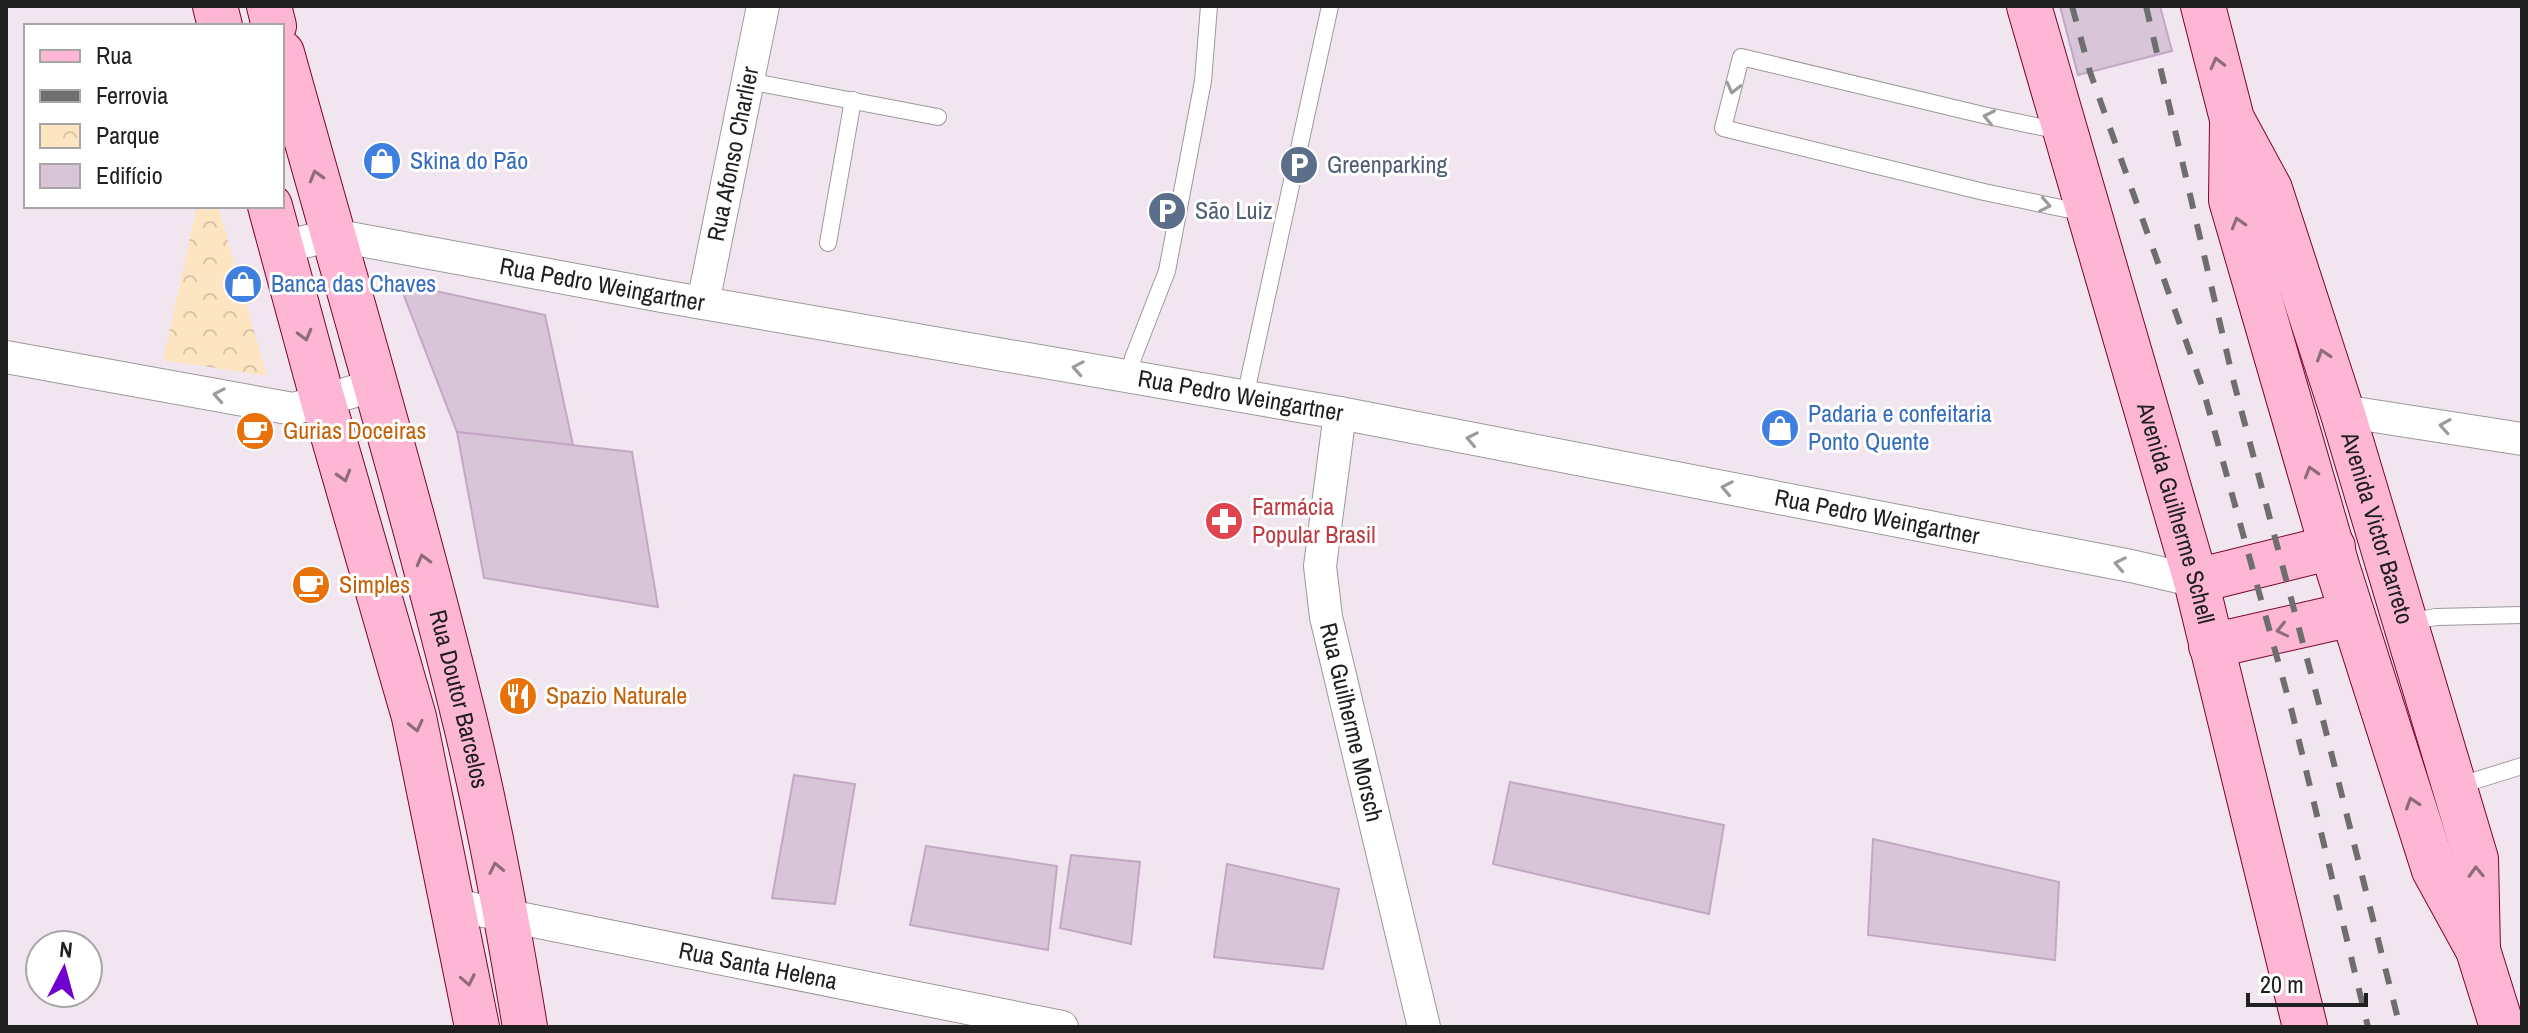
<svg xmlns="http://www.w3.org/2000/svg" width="2528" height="1033" font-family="'Archivo Narrow',sans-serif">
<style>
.park{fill:url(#park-crowns)}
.building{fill:#d8c6d8;stroke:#c3a7c4;stroke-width:2}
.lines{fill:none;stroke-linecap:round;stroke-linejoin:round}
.lane-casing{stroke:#9a9a9a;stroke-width:18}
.street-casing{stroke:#9a9a9a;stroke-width:34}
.secondary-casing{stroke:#7e002e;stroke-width:46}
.lane{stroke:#fff;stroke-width:16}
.street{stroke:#fff;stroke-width:32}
.secondary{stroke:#fdb7d5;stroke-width:44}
.rail{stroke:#6e6e6e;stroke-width:6;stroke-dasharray:16 16;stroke-linecap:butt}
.oneway{stroke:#8e6c7a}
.oneway2{stroke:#9b9b9b}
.labels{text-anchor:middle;stroke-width:6;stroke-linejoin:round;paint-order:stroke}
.street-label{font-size:24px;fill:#202020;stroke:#fff}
.shop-label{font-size:24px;fill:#366cbe;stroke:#fff;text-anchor:start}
.service-label{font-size:24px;fill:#4e5e75;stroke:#fff;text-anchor:start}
.food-label{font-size:24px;fill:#c56008;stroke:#fff;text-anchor:start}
.health-label{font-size:24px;fill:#be3a42;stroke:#fff;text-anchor:start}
</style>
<defs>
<pattern id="park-crowns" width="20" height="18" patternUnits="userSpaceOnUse" patternTransform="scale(2)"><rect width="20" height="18" fill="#fde5c1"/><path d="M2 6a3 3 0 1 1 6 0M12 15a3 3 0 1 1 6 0" fill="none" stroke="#d9c4a6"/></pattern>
</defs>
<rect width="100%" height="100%" fill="#f1e6ef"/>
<polygon class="park" points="197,206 218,206 267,376 163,360"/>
<g class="building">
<polygon points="2060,6 2160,6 2172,51 2078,75"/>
<polygon points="399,283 545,315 573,445 457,432"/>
<polygon points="457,432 632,452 658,607 484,578"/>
<polygon points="794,775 855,784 835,904 772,898"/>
<polygon points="1510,782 1724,825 1709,914 1493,864"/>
<polygon points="1873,839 2059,882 2055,960 1868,935"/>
<polygon points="926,846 1057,866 1048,950 910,925"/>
<polygon points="1071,855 1140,862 1131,944 1060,928"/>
<polygon points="1227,864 1339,889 1323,969 1214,957"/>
</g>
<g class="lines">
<defs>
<g id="lane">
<polyline points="748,81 938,117"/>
<polyline points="2060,131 1983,115 1741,57 1723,128 1984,192 2085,213"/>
<polyline points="828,243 853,100"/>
<polyline points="1129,377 1133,358 1167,271 1203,81 1209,6"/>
<polyline points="1245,397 1330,6"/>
<polyline points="2407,622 2436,617 2522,615"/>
<polyline points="2454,787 2522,766"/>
</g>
<g id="street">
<path id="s1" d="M282,247L333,235L662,296L1340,413L2131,566L2196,581"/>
<path id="s2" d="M703,303L763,6"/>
<polyline points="6,357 293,409 376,385"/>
<polyline points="2342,411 2522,439"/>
<path id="s3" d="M1340,413L1320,566L1326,617L1424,1027"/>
<path id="s4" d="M454,905L1062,1027"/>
</g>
<g id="secondary">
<polyline points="215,6 220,26"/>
<polyline points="269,6 274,26"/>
<path id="s5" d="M2029,6L2196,581L2305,1027"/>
<path id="s6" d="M2203,6L2232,119L2270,189L2342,411L2476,859L2478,950"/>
<path id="s7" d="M282,53C342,269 406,484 460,701C487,808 507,918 525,1027"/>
<polyline points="2232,123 2231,200 2338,569 2434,870 2478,950 2502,1027"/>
<polyline points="270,206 323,401 414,717 477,1027"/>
<polyline points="2196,581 2333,547"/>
<polyline points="2211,646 2352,614"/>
</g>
</defs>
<use href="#lane" class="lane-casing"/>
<use href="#street" class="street-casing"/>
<use href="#secondary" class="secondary-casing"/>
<use href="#lane" class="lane"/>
<use href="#street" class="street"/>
<use href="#secondary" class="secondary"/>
<g class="rail">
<polyline points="2072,6 2090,72 2203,389 2292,712 2368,1027"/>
<polyline points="2146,6 2233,379 2319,704 2400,1027"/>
</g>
</g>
<defs><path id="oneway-chevron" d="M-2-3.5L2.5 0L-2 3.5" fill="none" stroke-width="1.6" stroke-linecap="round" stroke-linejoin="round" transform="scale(2)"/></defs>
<g class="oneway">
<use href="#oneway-chevron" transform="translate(2217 63) rotate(-104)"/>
<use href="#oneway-chevron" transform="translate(316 176) rotate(-106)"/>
<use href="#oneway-chevron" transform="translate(2238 223) rotate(-106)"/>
<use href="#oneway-chevron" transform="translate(305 335) rotate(75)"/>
<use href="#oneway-chevron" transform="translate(2323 355) rotate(-108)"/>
<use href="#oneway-chevron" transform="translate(2311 472) rotate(-106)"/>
<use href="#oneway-chevron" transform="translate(344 476) rotate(74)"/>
<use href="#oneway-chevron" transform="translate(423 560) rotate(-105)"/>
<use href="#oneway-chevron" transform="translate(2282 630) rotate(167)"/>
<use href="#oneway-chevron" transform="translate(416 726) rotate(77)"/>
<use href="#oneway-chevron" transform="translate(2412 803) rotate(-108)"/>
<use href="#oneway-chevron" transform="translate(496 868) rotate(-102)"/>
<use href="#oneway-chevron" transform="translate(2476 872) rotate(-92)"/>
<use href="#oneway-chevron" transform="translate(468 980) rotate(79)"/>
</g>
<g class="oneway2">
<use href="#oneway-chevron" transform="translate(1733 88) rotate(104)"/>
<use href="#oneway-chevron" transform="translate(1989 117) rotate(-168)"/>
<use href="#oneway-chevron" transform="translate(2045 205) rotate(11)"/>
<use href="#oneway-chevron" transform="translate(1078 368) rotate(-170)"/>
<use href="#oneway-chevron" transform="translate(219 395) rotate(-170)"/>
<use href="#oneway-chevron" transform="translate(2445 426) rotate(-171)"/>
<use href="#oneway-chevron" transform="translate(1472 439) rotate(-169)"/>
<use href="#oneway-chevron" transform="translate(1727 488) rotate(-169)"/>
<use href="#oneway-chevron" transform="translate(2120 564) rotate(-169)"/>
</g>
<defs>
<symbol id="shop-disc" viewBox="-11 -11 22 22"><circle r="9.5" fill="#3f7fe0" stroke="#fff"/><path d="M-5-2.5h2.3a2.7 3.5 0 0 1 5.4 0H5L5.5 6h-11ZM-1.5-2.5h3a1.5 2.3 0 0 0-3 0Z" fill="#fff"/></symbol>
<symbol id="parking-disc" viewBox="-11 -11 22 22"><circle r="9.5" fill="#5c6f8a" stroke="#fff"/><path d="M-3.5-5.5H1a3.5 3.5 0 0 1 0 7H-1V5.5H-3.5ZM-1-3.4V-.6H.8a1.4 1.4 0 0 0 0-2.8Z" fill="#fff"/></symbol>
<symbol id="cafe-disc" viewBox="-11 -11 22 22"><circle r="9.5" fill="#e8710a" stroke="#fff"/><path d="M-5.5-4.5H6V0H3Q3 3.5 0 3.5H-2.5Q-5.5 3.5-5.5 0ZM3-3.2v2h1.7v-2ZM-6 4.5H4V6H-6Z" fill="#fff"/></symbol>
<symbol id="pharmacy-disc" viewBox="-11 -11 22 22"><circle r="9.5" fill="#e0444e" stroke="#fff"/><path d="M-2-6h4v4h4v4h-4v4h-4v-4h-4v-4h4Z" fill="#fff"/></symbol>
<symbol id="restaurant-disc" viewBox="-11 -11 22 22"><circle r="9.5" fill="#e8710a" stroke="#fff"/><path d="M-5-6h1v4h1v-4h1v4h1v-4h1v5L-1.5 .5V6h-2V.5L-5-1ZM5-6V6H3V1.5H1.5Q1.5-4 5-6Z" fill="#fff"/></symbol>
</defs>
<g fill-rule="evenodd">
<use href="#shop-disc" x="360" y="139" width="44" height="44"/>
<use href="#parking-disc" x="1277" y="143" width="44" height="44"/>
<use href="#parking-disc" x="1145" y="189" width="44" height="44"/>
<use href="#shop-disc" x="221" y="262" width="44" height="44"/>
<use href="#shop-disc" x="1758" y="406" width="44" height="44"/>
<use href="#cafe-disc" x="233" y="409" width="44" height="44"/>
<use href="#pharmacy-disc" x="1202" y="499" width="44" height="44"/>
<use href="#cafe-disc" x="289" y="563" width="44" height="44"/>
<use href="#restaurant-disc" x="496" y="674" width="44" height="44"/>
</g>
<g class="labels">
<g class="street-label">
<text dy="8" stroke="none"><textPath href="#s2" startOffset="152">Rua Afonso Charlier</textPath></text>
<text dy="8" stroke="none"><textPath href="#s1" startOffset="326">Rua Pedro Weingartner</textPath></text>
<text dy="8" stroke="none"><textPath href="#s1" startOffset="974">Rua Pedro Weingartner</textPath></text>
<text dy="8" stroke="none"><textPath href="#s5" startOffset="528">Avenida Guilherme Schell</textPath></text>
<text dy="8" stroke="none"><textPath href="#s1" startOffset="1622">Rua Pedro Weingartner</textPath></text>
<text dy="8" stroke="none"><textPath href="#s6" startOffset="552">Avenida Victor Barreto</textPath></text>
<text dy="8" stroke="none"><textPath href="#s7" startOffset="670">Rua Doutor Barcelos</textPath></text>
<text dy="8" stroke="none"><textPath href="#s3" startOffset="314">Rua Guilherme Morsch</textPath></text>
<text dy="8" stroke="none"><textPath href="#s4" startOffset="310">Rua Santa Helena</textPath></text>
</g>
<g class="shop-label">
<text x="410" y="169">Skina do Pão</text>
<text x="271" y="292">Banca das Chaves</text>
<text x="1808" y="422">Padaria e confeitaria<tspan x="1808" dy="28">Ponto Quente</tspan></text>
</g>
<g class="service-label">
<text x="1327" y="173">Greenparking</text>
<text x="1195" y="219">São Luiz</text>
</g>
<g class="food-label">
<text x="283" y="439">Gurias Doceiras</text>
<text x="339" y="593">Simples</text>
<text x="546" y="704">Spazio Naturale</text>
</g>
<g class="health-label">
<text x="1252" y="515">Farmácia<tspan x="1252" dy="28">Popular Brasil</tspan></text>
</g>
</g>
<rect width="2528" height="1033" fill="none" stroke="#202020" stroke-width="16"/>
<rect x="24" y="24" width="260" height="184" fill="#ffffff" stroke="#a6a6a6" stroke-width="2"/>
<rect x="40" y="50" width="40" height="12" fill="#fdb7d5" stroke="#a6a6a6" stroke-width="2"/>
<text x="96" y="64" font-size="24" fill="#202020">Rua</text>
<rect x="40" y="90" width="40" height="12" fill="#6e6e6e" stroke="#a6a6a6" stroke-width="2"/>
<text x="96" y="104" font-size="24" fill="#202020">Ferrovia</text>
<rect x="40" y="124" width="40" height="24" fill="url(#park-crowns)" stroke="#a6a6a6" stroke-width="2"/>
<text x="96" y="144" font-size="24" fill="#202020">Parque</text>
<rect x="40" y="164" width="40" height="24" fill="#d8c6d8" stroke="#a6a6a6" stroke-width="2"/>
<text x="96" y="184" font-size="24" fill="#202020">Edifício</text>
<g transform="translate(64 969) rotate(6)"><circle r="38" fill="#ffffff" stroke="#a6a6a6" stroke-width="2"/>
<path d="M0-6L14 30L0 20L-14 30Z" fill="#6e00d0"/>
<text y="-12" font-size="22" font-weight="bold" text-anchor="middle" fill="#202020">N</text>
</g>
<path d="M2248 993v12h118v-12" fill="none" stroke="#202020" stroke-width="4"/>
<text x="2260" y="993" font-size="24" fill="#202020" stroke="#ffffff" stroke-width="6" paint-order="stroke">20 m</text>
</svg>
